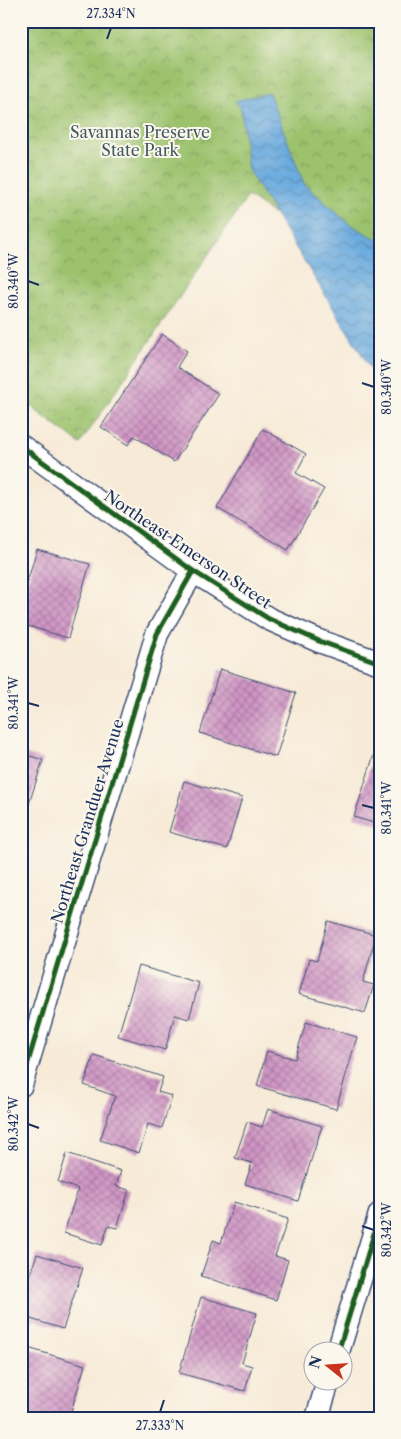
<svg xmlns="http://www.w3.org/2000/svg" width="401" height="1439" font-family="'Libre Caslon Text',serif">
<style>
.park{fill:url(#park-crowns);stroke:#5c7866}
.water{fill:url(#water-waves);stroke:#446d9e}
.building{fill:url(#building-cross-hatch)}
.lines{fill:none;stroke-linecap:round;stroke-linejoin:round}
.minor-casing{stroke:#3c4b70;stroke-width:25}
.minor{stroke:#fff;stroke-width:22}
.cycleway-casing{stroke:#fbf7ec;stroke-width:8}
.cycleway{stroke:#1b5e20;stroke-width:5}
.ticks{fill:none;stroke:#1b2f5e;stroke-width:2}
.labels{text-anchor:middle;stroke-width:4;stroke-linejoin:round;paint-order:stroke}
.park-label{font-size:16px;fill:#425b62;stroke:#fbf7ec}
.street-label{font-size:16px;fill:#1b2f5e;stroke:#fbf7ec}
.neatline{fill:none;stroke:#1b2f5e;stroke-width:2}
.ticks-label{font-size:12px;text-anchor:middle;fill:#1b2f5e}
</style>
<defs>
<pattern id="park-crowns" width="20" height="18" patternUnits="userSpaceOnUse" patternTransform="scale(1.25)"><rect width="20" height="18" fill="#9cc26d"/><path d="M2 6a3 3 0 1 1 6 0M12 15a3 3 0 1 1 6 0" fill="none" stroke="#7e9e5d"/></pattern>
<pattern id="water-waves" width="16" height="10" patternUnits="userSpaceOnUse" patternTransform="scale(1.25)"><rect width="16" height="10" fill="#6cabde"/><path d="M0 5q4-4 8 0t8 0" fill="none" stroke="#588cb7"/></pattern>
<pattern id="building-cross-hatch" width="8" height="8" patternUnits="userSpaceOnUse" patternTransform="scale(1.25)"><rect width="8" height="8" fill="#d095c5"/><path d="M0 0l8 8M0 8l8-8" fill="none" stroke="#a87aa3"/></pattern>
</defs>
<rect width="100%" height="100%" fill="#fbf7ec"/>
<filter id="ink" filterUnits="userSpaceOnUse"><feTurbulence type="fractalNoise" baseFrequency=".02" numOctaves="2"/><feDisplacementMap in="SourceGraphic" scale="10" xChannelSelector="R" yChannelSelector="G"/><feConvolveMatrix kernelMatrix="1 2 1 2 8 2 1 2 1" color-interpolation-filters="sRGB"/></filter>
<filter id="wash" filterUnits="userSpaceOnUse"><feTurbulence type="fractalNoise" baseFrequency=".0096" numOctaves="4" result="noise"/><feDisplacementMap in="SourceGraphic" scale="20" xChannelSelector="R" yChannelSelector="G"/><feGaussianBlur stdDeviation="1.12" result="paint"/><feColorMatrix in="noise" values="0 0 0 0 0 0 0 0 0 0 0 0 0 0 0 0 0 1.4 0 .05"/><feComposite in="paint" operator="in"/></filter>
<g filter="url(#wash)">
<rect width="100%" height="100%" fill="#f7ebd8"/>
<polygon class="park" points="21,21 380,21 380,288 248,196 80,444 21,399"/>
<polygon class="water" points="269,93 304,184 349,224 380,241 380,384 248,170 241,108 235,101"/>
<g id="blocks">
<g class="building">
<polygon points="162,334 187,351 177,367 219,394 174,462 134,436 128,445 101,427"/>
<polygon points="263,429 306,454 296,473 324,489 288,550 217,508"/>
<polygon points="37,549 90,564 68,638 21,624 21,585 26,586"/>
<polygon points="220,669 296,693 276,757 200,733"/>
<polygon points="378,742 380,743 380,825 354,817"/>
<polygon points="21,753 43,760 27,810 21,809"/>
<polygon points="184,781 242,798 227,849 169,832"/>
<polygon points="328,921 376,935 363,982 374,985 365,1013 299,994 309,959 317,961"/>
<polygon points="139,966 199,983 189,1019 175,1015 165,1050 118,1036"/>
<polygon points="306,1022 357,1037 336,1109 257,1086 267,1051 295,1059"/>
<polygon points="94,1055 163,1077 158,1092 172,1096 162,1128 148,1124 139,1153 100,1140 115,1096 84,1085"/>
<polygon points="268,1109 322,1126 298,1201 245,1184 252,1163 235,1158 247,1122 262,1127"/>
<polygon points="67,1153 121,1171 116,1186 129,1190 117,1228 108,1226 102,1245 64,1233 78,1189 58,1182"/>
<polygon points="234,1202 288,1219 275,1256 288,1260 276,1300 201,1276 213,1240 221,1243"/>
<polygon points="37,1254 83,1268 63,1329 21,1316 21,1302"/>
<polygon points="201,1297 257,1313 242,1363 252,1366 245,1391 179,1373"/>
<polygon points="21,1346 85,1365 69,1418 21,1418 21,1405 28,1382 21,1380"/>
<polygon points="210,1410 237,1417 237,1418 207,1418"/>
</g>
</g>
</g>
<g filter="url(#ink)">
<use href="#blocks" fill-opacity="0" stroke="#3c4b70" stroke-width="1"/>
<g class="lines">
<defs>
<g id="minor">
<polyline points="21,446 193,571 269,619 319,641 380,663"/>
<polyline points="21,1085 157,634 193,571"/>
<polyline points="338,1352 380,1214"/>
<polyline points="317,1418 328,1382"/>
</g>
</defs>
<use href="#minor" class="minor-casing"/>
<use href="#minor" class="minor"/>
<defs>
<g id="cycleway">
<polyline points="21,446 193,571 269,619 319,641 380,663"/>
<polyline points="21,1085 157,634 193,571"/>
<polyline points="338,1352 380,1214"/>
</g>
</defs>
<use href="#cycleway" class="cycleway-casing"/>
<use href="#cycleway" class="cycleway"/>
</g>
</g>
<path class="ticks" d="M107,39L111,28M28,281L39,285M362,383L374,387M28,703L39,706M362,805L374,808M28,1124L39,1128M362,1226L374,1230M160,1412L164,1400"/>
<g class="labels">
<g class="park-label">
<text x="140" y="138">Savannas Preserve<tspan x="140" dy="18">State Park</tspan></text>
</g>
<g class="street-label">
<text transform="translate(188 549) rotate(34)" y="6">Northeast Emerson Street</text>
<text transform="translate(87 821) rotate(-73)" y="6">Northeast Granduer Avenue</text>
</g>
</g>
<rect width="401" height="1439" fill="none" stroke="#fbf7ec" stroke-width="55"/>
<g transform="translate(328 1366) rotate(287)"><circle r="24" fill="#fbf7ec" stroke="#a1a7b3"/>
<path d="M0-4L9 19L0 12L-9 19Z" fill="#c8321e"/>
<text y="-8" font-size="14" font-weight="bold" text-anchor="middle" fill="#1b2f5e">N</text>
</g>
<rect x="28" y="28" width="346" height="1384" class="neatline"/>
<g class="ticks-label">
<text x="111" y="18">27.334°N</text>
<text transform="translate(14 281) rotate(-90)" y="4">80.340°W</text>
<text transform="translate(387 387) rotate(-90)" y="4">80.340°W</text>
<text transform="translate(14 703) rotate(-90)" y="4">80.341°W</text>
<text transform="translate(387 808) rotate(-90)" y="4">80.341°W</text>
<text transform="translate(14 1124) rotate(-90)" y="4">80.342°W</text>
<text transform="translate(387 1230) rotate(-90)" y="4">80.342°W</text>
<text x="160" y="1430">27.333°N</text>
</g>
</svg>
